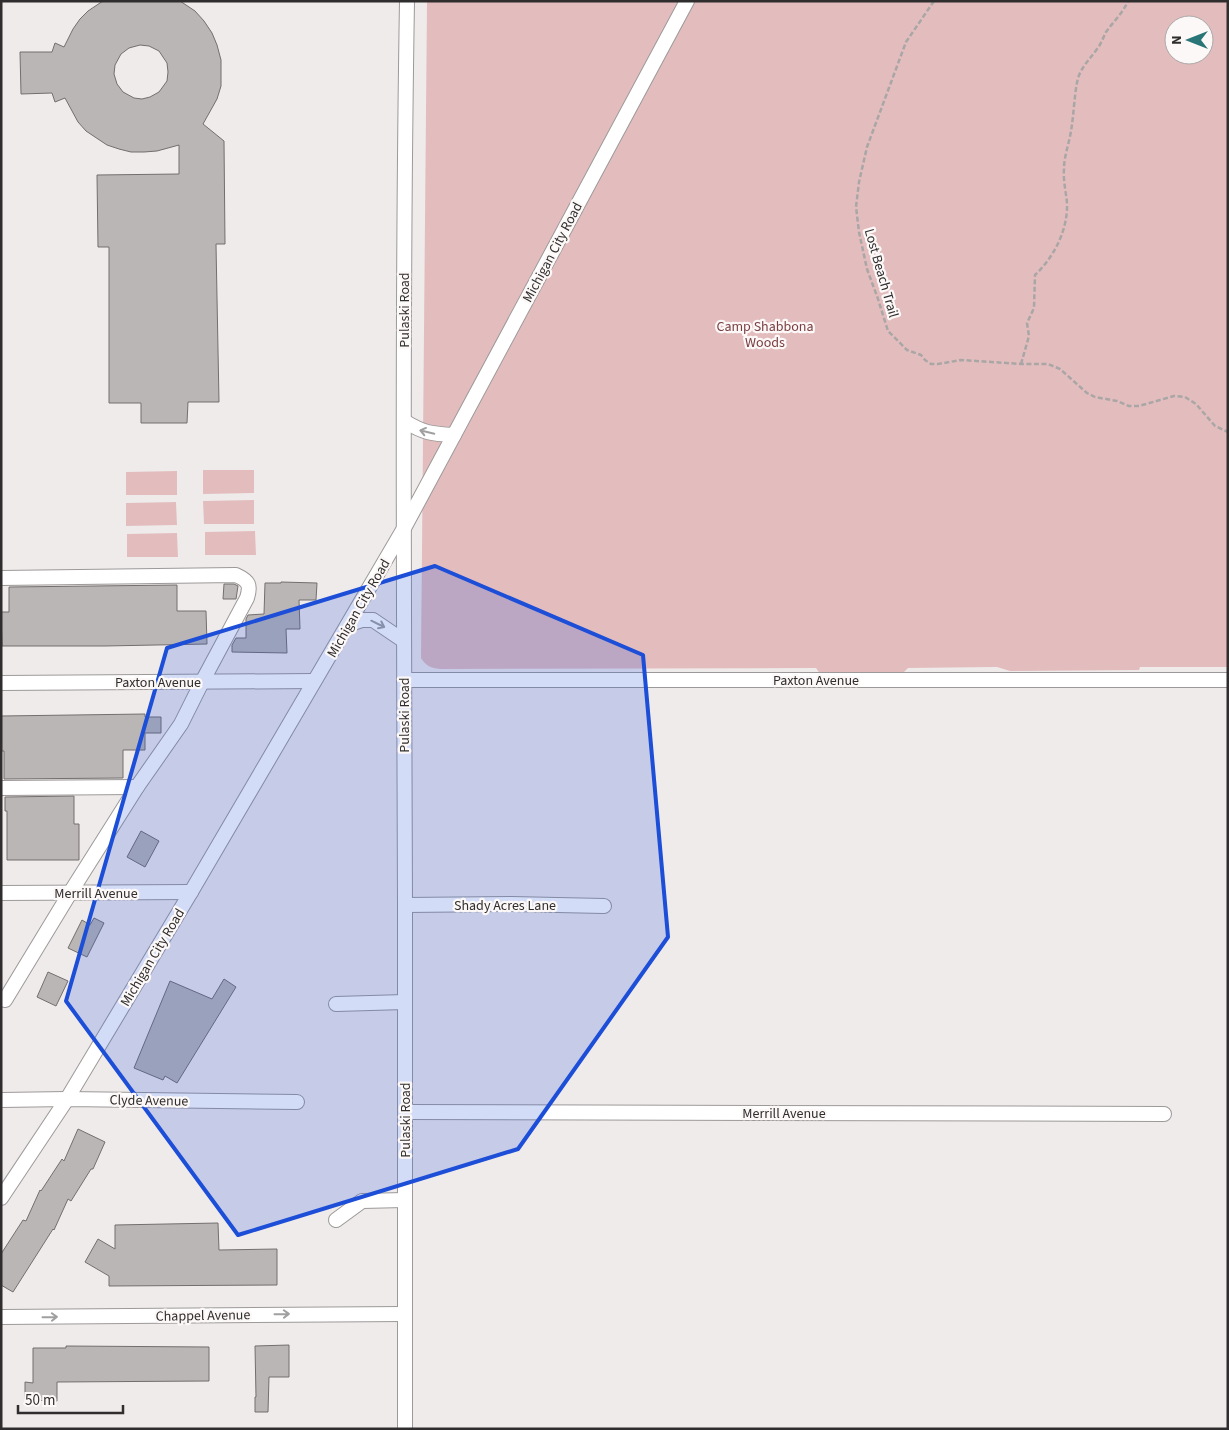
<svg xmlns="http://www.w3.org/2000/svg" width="1229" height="1430" font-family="'Source Sans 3',sans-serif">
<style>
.green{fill:#e3bdbe;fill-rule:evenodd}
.building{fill:#bab6b6;stroke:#746f6f;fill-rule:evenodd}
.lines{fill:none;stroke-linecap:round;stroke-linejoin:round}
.minor-casing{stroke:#9d9999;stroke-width:16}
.path{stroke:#aaa6a6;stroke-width:2.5;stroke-dasharray:5 2.5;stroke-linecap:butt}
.minor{stroke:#fff;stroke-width:14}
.oneway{stroke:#a1a0a0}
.marked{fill:#1d4ed8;fill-opacity:0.2;stroke:#1d4ed8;stroke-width:4;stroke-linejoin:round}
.labels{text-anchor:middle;stroke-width:4.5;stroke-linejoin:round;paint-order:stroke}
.street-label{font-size:14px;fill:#2f2d2d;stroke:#fdf8f8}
.park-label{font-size:14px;fill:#7a3e41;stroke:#fdf8f8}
</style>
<rect width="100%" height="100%" fill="#f0ebeb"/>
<g class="green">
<path d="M427,1H1228V667H1140L1139,670L1010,671L997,667L908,668L902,674H820L816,668L440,669C431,668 426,666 421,658ZM1174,25H1204V55H1174Z"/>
<polygon points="203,470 254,470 254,493 203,494"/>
<polygon points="177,471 177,495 126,495 126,472"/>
<polygon points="254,500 254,524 204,524 203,501"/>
<polygon points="176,502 177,525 126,526 126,503"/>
<polygon points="255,531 256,555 205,555 205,532"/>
<polygon points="177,533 178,557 127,557 127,534"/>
</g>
<g class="building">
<path d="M103,1H180L195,11L204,21L212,33L217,45L221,60V86L217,99L203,124L224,141L225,244H216L219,402H188L187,423H141V403H109V247H98L97,175L179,174V145L157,151L144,152H131L119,149L107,145L86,131L78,122L65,98L55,102L52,93L21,94L20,52H52L55,43L64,47L73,29L80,19L88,11ZM140,45L149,46L159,51L167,63L168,72L167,81L159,92L150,97L142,99L134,98L123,92L117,84L114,74L115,65L121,54L129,48Z"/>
<polygon points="281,582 317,583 316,600 299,600 300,629 286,629 287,653 232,652 232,645 236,638 246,638 246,619 248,615 264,614 265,583 281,583"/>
<polygon points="224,584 234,584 238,586 236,599 223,599"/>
<polygon points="177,585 177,611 206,611 207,644 105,646 2,646 1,612 9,612 9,587"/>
<polygon points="145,714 145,717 161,717 161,733 145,733 145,750 123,750 123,778 4,779 4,751 1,751 1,716"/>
<polygon points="74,796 74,824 79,824 79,860 7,860 7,811 5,811 5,797"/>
<polygon points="141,831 159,841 145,867 127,857"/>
<polygon points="94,918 104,923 87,957 68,948 82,920 90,925"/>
<polygon points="48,972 68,981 56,1006 37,997"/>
<polygon points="224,979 236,987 177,1083 165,1076 163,1080 134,1068 170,981 212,999"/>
<polygon points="78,1129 105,1142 93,1169 91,1169 71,1201 68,1199 54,1230 53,1229 13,1292 1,1285 1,1254 23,1220 26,1221 40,1190 41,1191 62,1159 64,1161"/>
<polygon points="218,1223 219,1250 277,1249 277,1285 109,1286 109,1276 85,1262 98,1239 115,1249 115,1225"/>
<polygon points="289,1345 289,1377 269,1377 268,1412 255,1412 255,1397 256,1397 255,1346"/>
<polygon points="66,1346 209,1347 209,1381 57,1382 57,1401 25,1400 25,1382 33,1383 33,1348 66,1348"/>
</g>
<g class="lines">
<defs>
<g id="minor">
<path d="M404,421C424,433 431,434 454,435"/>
<path d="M1,578L236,575C249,581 251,585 247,598L202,682L181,724L137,787L70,893L5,1000"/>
<polyline points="348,625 362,620 373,620 404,641"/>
<polyline points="404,680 1228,680"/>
<polyline points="1,683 314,681"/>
<polyline points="1,788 137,787"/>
<polyline points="1,893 191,892"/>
<polyline points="405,905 511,904 604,906"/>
<polyline points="336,1004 405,1002"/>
<polyline points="1,1100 67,1099 297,1102"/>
<polyline points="405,1112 1164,1114"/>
<polyline points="1,1198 67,1099 191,892 403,530 687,1"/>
<polyline points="336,1220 362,1201 404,1200"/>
<polyline points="1,1317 404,1314"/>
<path d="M405,1429C404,1254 406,1080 405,905C404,604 402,303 407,1"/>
</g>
</defs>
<use href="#minor" class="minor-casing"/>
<g class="path">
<polyline points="934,1 906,42 867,147 859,182 856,207 859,232 867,269 878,299 888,331 907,350 921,355 925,360 931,364 938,364 961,360 1021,364 1048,364 1060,369 1087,393 1095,397 1117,401 1129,406 1139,406 1174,396 1185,397 1196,404 1215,426 1228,432"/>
<path d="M1021,364L1029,336L1027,323L1034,308L1035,275C1054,257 1068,230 1067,203C1066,192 1063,180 1064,169C1064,156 1069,144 1071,131C1074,114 1074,95 1078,78C1082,66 1090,59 1097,49C1101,44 1103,38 1106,32C1113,22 1123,13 1128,1"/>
</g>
<use href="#minor" class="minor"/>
</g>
<defs><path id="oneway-shaft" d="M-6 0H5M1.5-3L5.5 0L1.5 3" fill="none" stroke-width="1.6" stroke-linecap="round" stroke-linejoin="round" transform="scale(1.25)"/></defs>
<g class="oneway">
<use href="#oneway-shaft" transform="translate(427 432) rotate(-167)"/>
<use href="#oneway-shaft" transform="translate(378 624) rotate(26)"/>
<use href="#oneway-shaft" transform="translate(282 1314) rotate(-1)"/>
<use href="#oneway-shaft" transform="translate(50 1317) rotate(-1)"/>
</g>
<path class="marked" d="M435,566L643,655L668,937L518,1149L238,1235L66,1001L167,648Z"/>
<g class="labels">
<g class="street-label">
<text transform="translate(552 252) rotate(-62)" y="5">Michigan City Road</text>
<text transform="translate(882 273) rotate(74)" y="5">Lost Beach Trail</text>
<text transform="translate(404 310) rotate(-90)" y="5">Pulaski Road</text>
<text transform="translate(358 608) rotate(-60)" y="5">Michigan City Road</text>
<text x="816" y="685">Paxton Avenue</text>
<text x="158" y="687">Paxton Avenue</text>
<text transform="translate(404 715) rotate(-90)" y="5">Pulaski Road</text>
<text x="96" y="898">Merrill Avenue</text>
<text x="505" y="910">Shady Acres Lane</text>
<text transform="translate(152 957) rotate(-59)" y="5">Michigan City Road</text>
<text transform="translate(149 1100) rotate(1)" y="5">Clyde Avenue</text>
<text x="784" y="1118">Merrill Avenue</text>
<text transform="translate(405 1120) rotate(-90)" y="5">Pulaski Road</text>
<text transform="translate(203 1315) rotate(-1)" y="5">Chappel Avenue</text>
</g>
<g class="park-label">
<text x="765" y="331">Camp Shabbona<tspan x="765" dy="16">Woods</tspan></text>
</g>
</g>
<rect width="1229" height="1430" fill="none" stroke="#2f2d2d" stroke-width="5"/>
<g transform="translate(1189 40) rotate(270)"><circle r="24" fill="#fdf8f8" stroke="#aba7a7"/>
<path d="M0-4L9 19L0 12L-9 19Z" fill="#2a7577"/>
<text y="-8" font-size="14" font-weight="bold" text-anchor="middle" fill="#2f2d2d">N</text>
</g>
<path d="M18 1405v8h105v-8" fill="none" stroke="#2f2d2d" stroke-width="2.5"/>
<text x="25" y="1405" font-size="15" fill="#2f2d2d" stroke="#fdf8f8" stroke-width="4" paint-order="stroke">50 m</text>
</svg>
